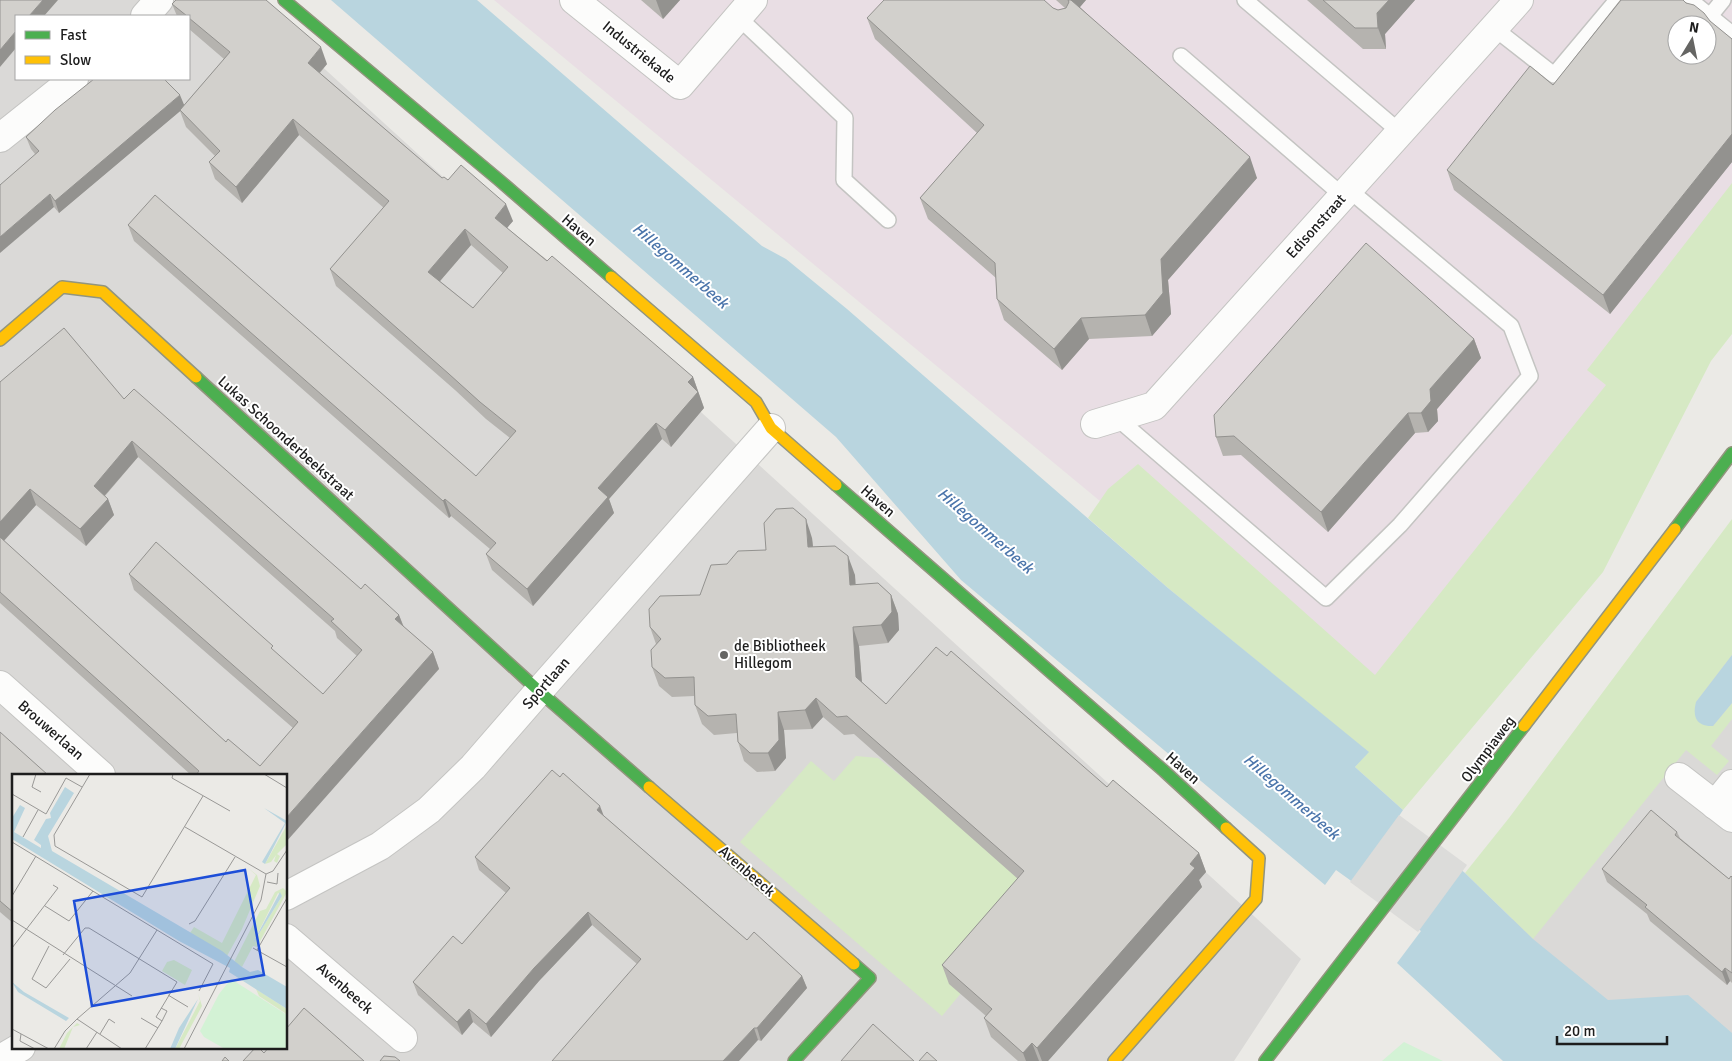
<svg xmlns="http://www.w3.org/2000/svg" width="1732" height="1061" font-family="Signika,sans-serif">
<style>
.residential{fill:#dad9d7;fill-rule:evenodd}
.industrial{fill:#e9dee4;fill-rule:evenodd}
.grass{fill:#d6e9c4}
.park{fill:#d3f2d5}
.water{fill:#b9d5df}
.pier{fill:#dcdcda}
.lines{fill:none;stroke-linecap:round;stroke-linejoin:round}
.lane-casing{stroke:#c4c4c2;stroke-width:18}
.street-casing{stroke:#c4c4c2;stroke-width:30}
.fast-casing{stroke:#92957e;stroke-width:14}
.slow-casing{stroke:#92957e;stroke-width:14}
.lane{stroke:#fcfcfb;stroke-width:15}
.street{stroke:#fcfcfb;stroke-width:28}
.fast{stroke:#4caf50;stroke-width:11}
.slow{stroke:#ffc107;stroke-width:11}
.wall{fill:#b5b3af;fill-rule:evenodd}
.shaded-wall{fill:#93928f}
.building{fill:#d2d0cc;stroke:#93928f;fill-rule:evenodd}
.poi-dot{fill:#656563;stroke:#fff;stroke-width:2}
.labels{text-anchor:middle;stroke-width:4;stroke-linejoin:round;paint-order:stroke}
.street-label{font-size:15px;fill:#1d1d1d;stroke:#fff}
.poi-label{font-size:15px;fill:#1d1d1d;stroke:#fff;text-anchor:start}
.water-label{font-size:16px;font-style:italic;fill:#4b75ab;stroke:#fff}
.inset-road{fill:none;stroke:#999896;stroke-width:1}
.view{fill:#1d4ed8;fill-opacity:0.15;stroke:#1d4ed8;stroke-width:2.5}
.inset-edge{fill:none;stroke:#1d1d1d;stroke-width:2.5}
</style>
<rect width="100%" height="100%" fill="#ebeae6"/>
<g class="residential">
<path d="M0,0H249L1301,959L1234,1061H0ZM16,16H189V79H16ZM14,775H286V1047H14Z"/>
<polygon points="1732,624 1732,1061 1629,1061 1494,943"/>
</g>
<path class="industrial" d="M494,0H1732V313L1412,759ZM1677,25H1707V55H1677Z"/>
<g class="grass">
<polygon points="1732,183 1732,334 1711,361 1603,572 1403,810 1355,767 1368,752 1168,588 1088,518 1108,489 1138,464 1375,675 1606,385 1587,370"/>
<polygon points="1732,519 1732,655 1696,702 1713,726 1732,703 1732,719 1711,746 1729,761 1717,775 1686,750 1533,939 1465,873 1509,818"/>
<polygon points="856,756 878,758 1042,888 1041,897 942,1016 740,842 811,761 834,781"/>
</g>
<polygon class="park" points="1404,1042 1443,1061 1382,1061"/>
<g class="water">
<polygon points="331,0 477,0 762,246 786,259 847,309 1168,588 1369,752 1355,767 1403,810 1399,816 1465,873 1533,939 1608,1000 1688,995 1732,1033 1732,1061 1503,1061 1397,963 1421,931 1336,870 1325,885 961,580 836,437"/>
<path d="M1732,655V703L1713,726C1697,727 1692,717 1696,702Z"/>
</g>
<polygon class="pier" points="1399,815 1467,865 1418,932 1350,882"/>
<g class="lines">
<defs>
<g id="lane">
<polyline points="1245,0 1400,132"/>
<polyline points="1690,0 1732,34"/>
<polyline points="1710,16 1723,0"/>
<polyline points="738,17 845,118 844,180 888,220"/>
<polyline points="1494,28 1554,75 1617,0"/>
<polyline points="1181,56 1343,196"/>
<polyline points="1117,418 1326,598 1400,525 1530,376 1511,326 1348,189"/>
</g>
<g id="street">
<polyline points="574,0 680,85 753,0"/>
<polyline points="145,16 159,0"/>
<polyline points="0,138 74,79"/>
<polyline points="1095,424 1154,406 1519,0"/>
<polyline points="0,685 101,775"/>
<polyline points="1679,777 1732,818"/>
<polyline points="1715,805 1732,784"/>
<polyline points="286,896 380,846 429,810 473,767 539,691 771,428"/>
<polyline points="286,938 403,1038"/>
<polyline points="0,1059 21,1047"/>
</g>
<g id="fast">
<polyline points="284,0 499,180 611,277"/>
<polyline points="196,377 539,691 649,787"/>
<polyline points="836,485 1164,771 1226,828"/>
<polyline points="1675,529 1732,453"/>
<polyline points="794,1061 870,978 854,964"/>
<polyline points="1265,1061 1524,726"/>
</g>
<g id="slow">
<polyline points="611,277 756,402 771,428 836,485"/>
<polyline points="0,340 62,287 103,292 196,377"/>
<polyline points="1524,726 1675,529"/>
<polyline points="649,787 854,964"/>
<polyline points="1114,1061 1256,899 1259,858 1226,828"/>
</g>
</defs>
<use href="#lane" class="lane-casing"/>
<use href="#street" class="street-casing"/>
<use href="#fast" class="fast-casing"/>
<use href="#slow" class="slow-casing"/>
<use href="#lane" class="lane"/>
<use href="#street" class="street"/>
<use href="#fast" class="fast"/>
<use href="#slow" class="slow"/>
</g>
<g class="wall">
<polygon points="641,0 680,0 663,19"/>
<polygon points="1056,0 1086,0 1080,7 1257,178 1168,280 1171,314 1152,336 1089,339 1062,370 1004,320 997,299 996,278 928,219 920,198 977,133 875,39 867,18 1053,8 1058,10 1065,8"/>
<polygon points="1307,0 1415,0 1385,34 1386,49 1363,49"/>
<polygon points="1620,0 1683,0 1732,39 1732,162 1610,314 1454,190 1447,170 1553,85"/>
<path d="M172,4L327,64L320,73L442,178L448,180L513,221L507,228L693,377L704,408L671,447L662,439L609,499L614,513L533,606L492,570L486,554L490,549L451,516L449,518L134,241L128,225L476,476L510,438L486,419L455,390L336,286L330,269L384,208L299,135L242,203L215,179L209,162L215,156L186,127L180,111L59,213L54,207L35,154L31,149L26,137L184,105L224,59L189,29V16H177ZM471,245L503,273L473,308L440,281Z"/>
<polygon points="1474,339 1481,358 1437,409 1438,421 1428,432 1415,433 1328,532 1241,455 1223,456 1216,437"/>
<path d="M0,382L124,399L361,589L399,615L404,627L433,652L439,669L286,775H191L0,603ZM138,457L335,631L337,638L357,656L323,694L129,574L134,590L293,728L260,766L226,742L4,541L36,505L86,546L114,515L108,499L105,496Z"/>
<polygon points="812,538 813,547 855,575 855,584 891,595 898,614 899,630 888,643 859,646 862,682 886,704 947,656 1107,787 1199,853 1206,872 1199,880 1202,887 1048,1061 1018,1061 991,1037 984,1018 986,1016 949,984 942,965 1018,879 854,734 844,735 823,717 812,729 784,730 786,758 775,771 757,772 744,761 738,742 737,733 714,735 702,724 695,705 694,696 672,697 659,686 652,667 656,644 650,627 700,595 727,564 766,550"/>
<polygon points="0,732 14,775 14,924 0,912"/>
<polygon points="604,816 747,940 802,976 807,988 761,1041 758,1040 637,964 592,925 539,981 491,1037 473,1022 462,1035 418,995 413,982 462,944 506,893 479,870 475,857"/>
<polygon points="1677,832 1680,838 1729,879 1732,877 1732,983 1730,981 1727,985 1650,921 1647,914 1607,882 1602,869"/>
</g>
<g class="shaded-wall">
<polygon points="43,0 58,0 44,16 29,16"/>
<polygon points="656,0 680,0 663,19"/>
<polygon points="1068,0 1086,0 1073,15"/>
<polygon points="1389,0 1415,0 1385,34 1386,49 1378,28 1377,13"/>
<polygon points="16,31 16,48 0,67 0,50"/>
<polygon points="321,47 327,64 314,79 308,63"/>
<polygon points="180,95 185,107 59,213 55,201"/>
<polygon points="293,119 299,135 242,203 236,187"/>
<polygon points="1732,134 1732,162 1610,314 1603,295"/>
<polygon points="1250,157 1257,178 1168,280 1171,314 1152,336 1145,315 1161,259"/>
<polygon points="50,194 54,207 0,253 0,237"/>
<polygon points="506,204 513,221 501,235 495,218"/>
<polygon points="465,229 471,245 434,288 428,272"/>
<polygon points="1081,318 1089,339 1062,370 1054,349"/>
<polygon points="1474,339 1481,358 1437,409 1438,421 1428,432 1421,413 1430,389"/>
<polygon points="693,377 704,408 671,447 665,430 688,382"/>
<polygon points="1408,413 1415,433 1328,532 1321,512"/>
<polygon points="656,423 662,439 609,499 614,513 533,606 527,589 598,488"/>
<polygon points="132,441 138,457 99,502 94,486"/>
<polygon points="30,489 36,505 0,545 0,522"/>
<polygon points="108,499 114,515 86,546 80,529"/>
<polygon points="445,499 451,516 449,518 443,501"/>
<polygon points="806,519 812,538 815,566 808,547"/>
<polygon points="848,556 855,575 857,603 850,585"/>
<polygon points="891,595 898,614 899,630 888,643 881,625"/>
<polygon points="399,615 405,631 395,619"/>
<polygon points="853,627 859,646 863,696 856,677"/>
<polygon points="433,652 439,669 286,842 286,818"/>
<polygon points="816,698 823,717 812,729 805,710"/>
<polygon points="778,712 784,730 786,758 775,771 768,753"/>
<polygon points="600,806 605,819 597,810"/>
<polygon points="1199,853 1206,872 1199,880 1202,887 1048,1061 1042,1061 1037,1048"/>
<polygon points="588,912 592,925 539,981 491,1037 486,1024 534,968"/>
<polygon points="1725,968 1730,981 1727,985 1722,972"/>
<polygon points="802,976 807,988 761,1041 757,1028"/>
<polygon points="469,1009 473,1022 462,1035 457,1022"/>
<polygon points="754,1028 758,1040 739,1061 723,1061"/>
<polygon points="1032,1043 1039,1061 1026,1061 1023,1053"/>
</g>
<g class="building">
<polygon points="0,0 43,0 29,16 16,16 16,31 0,50"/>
<path d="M176,0H266L321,47L308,63L442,178L444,177L448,180L461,165L506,204L495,218L547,261L552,256L693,377L688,382L698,392L665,430L656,423L598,488L608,497L527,589L486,554L496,543L445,499L443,501L128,225L155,195L476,476L516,431L480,402L449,374L330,269L389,201L293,119L236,187L209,162L220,151L180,110L230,52L189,18V16H187L172,4ZM465,229L508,267L473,308L428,272Z"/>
<polygon points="884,0 1044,0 1053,8 1058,10 1066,8 1069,2 1068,0 1071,0 1250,157 1161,259 1163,293 1145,315 1081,318 1054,349 997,299 995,263 920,198 984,125 867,18"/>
<polygon points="1323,0 1389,0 1377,13 1378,28 1355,28"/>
<path d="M1621,0H1683L1686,3L1694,5L1704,13L1710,21L1732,39V134L1603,295L1447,170L1530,66L1553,85ZM1677,25H1707V55H1677Z"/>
<polygon points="94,79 164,79 180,95 55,201 50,194 0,237 0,185 39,151 26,137 55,110"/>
<polygon points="1366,243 1474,339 1430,389 1431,401 1421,413 1408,413 1321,512 1234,436 1216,437 1214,415"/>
<polygon points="64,328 124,399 134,389 361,589 365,584 399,615 395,619 433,652 286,818 286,775 196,775 199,771 0,592 0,537 226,742 228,739 260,766 298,722 129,574 156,542 273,646 271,648 323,694 362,650 331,621 334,619 132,441 94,486 108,499 80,529 30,489 0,522 0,382"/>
<polygon points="793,508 806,519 808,547 835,546 848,556 850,585 878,583 891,595 892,612 881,625 853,627 856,677 886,704 936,647 947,656 951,651 1107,787 1113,780 1199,853 1190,864 1195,868 1037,1048 1032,1043 1023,1053 984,1018 992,1009 942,965 1024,871 847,716 837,717 816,698 805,710 778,712 779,740 768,753 750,753 738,742 736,714 708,716 695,705 694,677 665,678 652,667 651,650 661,639 650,627 649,609 660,596 700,595 711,565 727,564 738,551 766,550 764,523 776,509"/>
<polygon points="0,732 48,775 14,775 14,913 0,901"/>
<polygon points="552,770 560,777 563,773 600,806 597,810 747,940 754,932 802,976 757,1028 754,1028 723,1061 552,1061 641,959 588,912 534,968 486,1024 469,1009 457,1022 413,982 453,936 462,944 510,888 475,857"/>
<polygon points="1651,810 1677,832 1675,835 1729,879 1731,876 1732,877 1732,973 1725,968 1722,972 1645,907 1647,905 1602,869"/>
<polygon points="304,1008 364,1061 243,1061 256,1047 258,1047 264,1053 269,1047 286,1047 286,1029"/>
<polygon points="873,1024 914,1061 841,1061"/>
<polygon points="927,1052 937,1061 919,1061"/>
<polygon points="384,1056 395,1057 400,1061 380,1061"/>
<polygon points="225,1057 229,1061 222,1061"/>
</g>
<circle class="poi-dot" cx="724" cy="655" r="5"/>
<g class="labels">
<g class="street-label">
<text transform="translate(639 52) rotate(39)" y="5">Industriekade</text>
<text transform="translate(1316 226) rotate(-48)" y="5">Edisonstraat</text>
<text transform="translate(579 230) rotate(41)" y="5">Haven</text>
<text transform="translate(286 438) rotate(42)" y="5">Lukas Schoonderbeekstraat</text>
<text transform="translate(878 501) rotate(41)" y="5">Haven</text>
<text transform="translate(546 683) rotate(-49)" y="5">Sportlaan</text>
<text transform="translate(51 730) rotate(41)" y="5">Brouwerlaan</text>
<text transform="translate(1488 749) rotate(-53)" y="5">Olympiaweg</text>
<text transform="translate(1183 768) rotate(42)" y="5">Haven</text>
<text transform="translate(747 871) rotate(41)" y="5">Avenbeeck</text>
<text transform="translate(345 988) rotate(41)" y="5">Avenbeeck</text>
</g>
<g class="poi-label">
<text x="734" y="651">de Bibliotheek<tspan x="734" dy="17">Hillegom</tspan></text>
</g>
<g class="water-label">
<text transform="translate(681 265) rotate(41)" y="6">Hillegommerbeek</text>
<text transform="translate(986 530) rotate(41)" y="6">Hillegommerbeek</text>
<text transform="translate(1292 796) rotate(41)" y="6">Hillegommerbeek</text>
</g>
</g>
<g transform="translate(12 774)">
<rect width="275" height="275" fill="#ebeae6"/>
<path d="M275,51V70L265,80L268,82L265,89L262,87L264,81L259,88L253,90ZM236,94L245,101L248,112L230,155L215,182L178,159L182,153L210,169L244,101ZM271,114L275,118L245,173L241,172L230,193L222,188L248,137L254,135L263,118ZM266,119L270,122L242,168V167ZM162,186L180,196L173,211L150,197L155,188ZM244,215L275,235V243L273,239L247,222ZM186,219L190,232L167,275H163L188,227ZM65,249L82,260L68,251L61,253L52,275H47L55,259Z" fill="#d6e9c4" fill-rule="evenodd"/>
<path d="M219,205L275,241V275H213L192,263L188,257L207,220Z" fill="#d3f2d5"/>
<path d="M53,13L62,19L36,62L40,77L210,177L230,193L238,198L246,196L275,213V235L217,198L218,194L167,167L0,65V44L8,31L13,34L2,58L29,74V71L22,66L34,45L39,44L38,39ZM252,34L275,47L253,90L250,88L273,49ZM268,118L270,122L242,168V167ZM0,208L12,218L57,244L54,247L6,218ZM186,225L163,275H158L167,254Z" fill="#b9d5df"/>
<path class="inset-road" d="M24,0L20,13L29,18M78,0L42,61L43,72L130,123L191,22M161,0L160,4L218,37M252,0L275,14M0,20L34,40L54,4L70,13M173,53L254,100M11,63L26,36M0,68L201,190L187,217M255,108L265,110L266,99M0,122L24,82M33,132L57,147L81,117M0,146L120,222M177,150L183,147L223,83M37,172L20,205L34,214L58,185M0,174L46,114L41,111M241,174L275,193M245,176L275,124M51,181L73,154H77L165,208L144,243L150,247L133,275M156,221L176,233M149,234L155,237L150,247M129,244L146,254M65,245L110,275M0,255L37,275M9,260L8,267L23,275M88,260L97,245L103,249M42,275L53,257L65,245L118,199L145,156M74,275L85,258M172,275L249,126L254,100L261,97L275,76"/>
<path class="view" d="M233,96L252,201L80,232L62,127Z"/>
<rect width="275" height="275" class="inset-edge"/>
</g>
<rect x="15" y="15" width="175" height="65" fill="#ffffff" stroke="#a5a5a5"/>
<rect x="25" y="31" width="25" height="8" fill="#4caf50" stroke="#a5a5a5"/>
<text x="60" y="40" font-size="15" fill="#1d1d1d">Fast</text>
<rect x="25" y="56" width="25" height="8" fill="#ffc107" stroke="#a5a5a5"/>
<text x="60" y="65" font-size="15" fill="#1d1d1d">Slow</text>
<g transform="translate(1692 40) rotate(10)"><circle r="24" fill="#ffffff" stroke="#a5a5a5"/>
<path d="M0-4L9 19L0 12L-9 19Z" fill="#656563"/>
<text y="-8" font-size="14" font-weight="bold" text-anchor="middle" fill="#1d1d1d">N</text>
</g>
<path d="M1557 1036v8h110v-8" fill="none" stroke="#1d1d1d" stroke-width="2.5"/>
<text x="1564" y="1036" font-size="15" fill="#1d1d1d" stroke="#ffffff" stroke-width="4" paint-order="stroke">20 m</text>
</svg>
